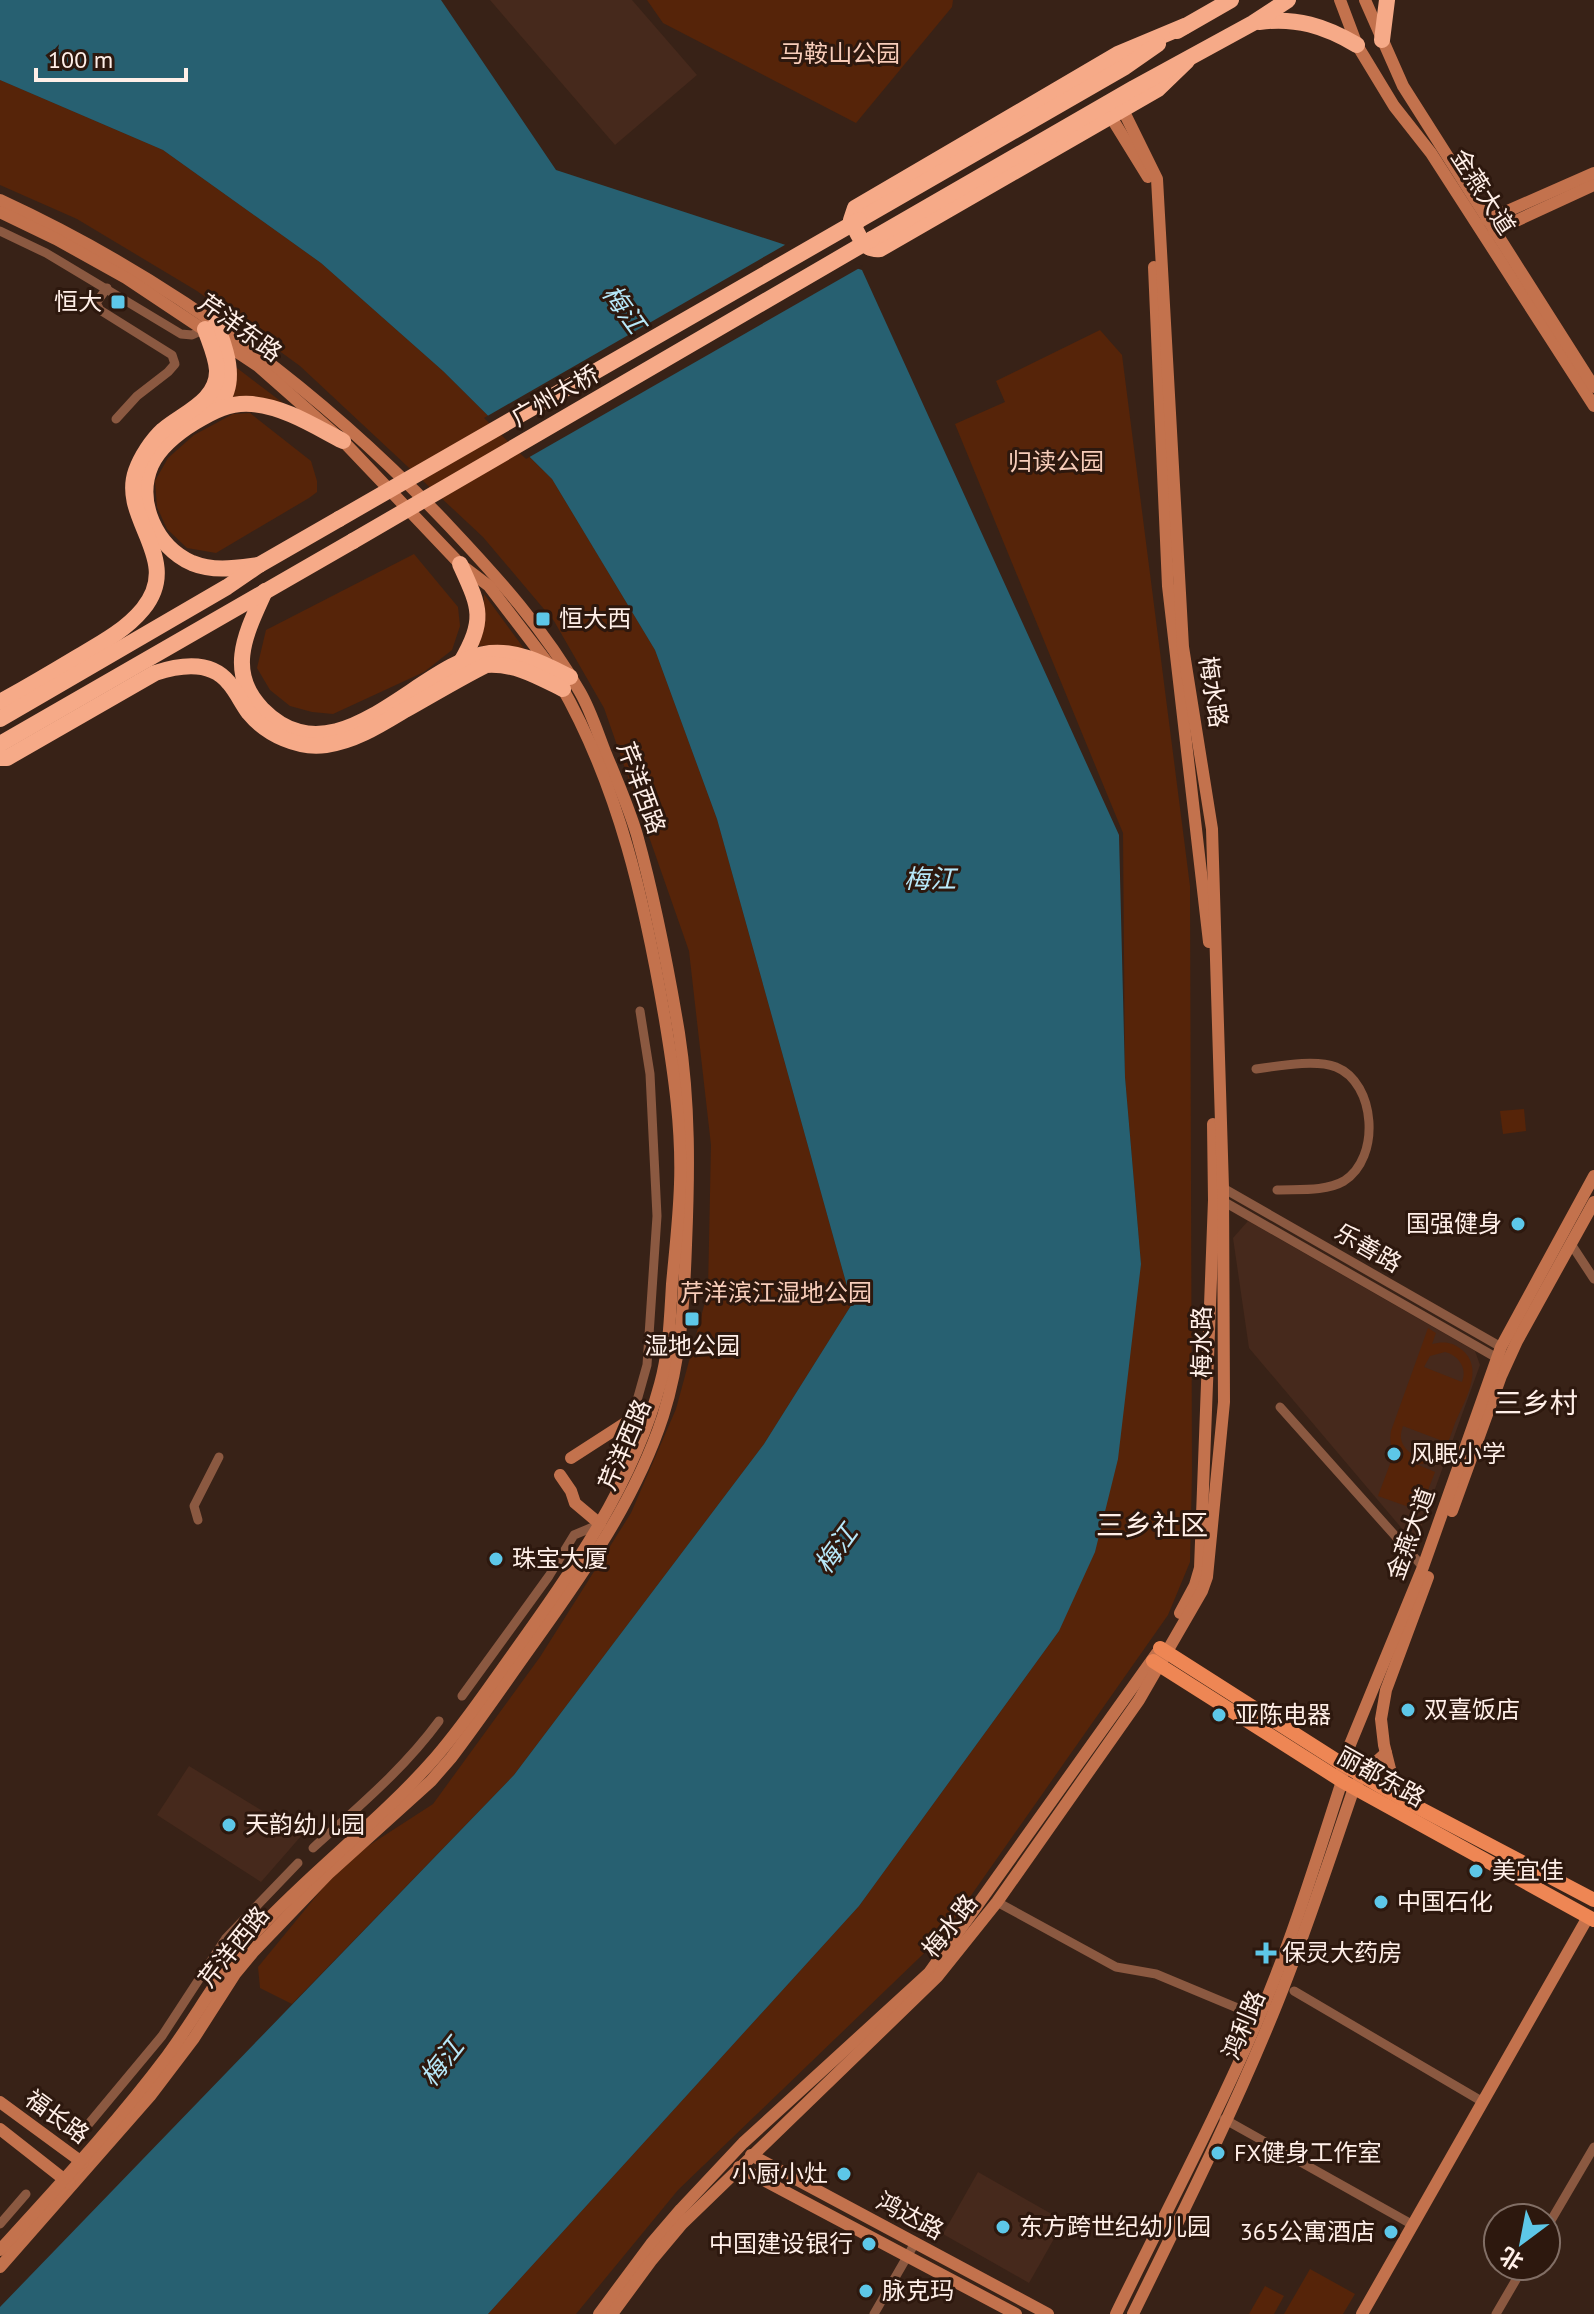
<svg xmlns="http://www.w3.org/2000/svg" width="1594" height="2314" font-family="'PT Sans','Noto Sans SC',sans-serif">
<style>
.built{fill:#46291c}
.green{fill:#562409;fill-rule:evenodd}
.water{fill:#276071}
.pier{fill:#382217}
.lines{fill:none;stroke-linecap:round;stroke-linejoin:round}
.street{stroke:#8b5941;stroke-width:9}
.secondary{stroke:#c3724d;stroke-width:12}
.primary{stroke:#ee8654;stroke-width:14}
.highway{stroke:#f6aa88;stroke-width:16}
.highway-bridge{stroke:#f6aa88;stroke-width:16}
.poi-dot{fill:#5dc7e8;stroke:#2d180e;stroke-width:3}
.labels{text-anchor:middle;stroke-width:6;stroke-linejoin:round;paint-order:stroke}
.park-label{font-size:24px;fill:#f8cdba;stroke:#2d180e}
.street-label{font-size:24px;fill:#ffefe8;stroke:#2d180e}
.poi-label{font-size:24px;fill:#ffefe8;stroke:#2d180e;text-anchor:start}
.water-label{font-size:26px;font-style:italic;fill:#b7e8f9;stroke:#2d180e}
.quarter-label{font-size:28px;fill:#ffefe8;stroke:#2d180e}
</style>
<rect width="100%" height="100%" fill="#382217"/>
<g class="built">
<polygon points="490,0 632,0 697,75 615,145"/>
<polygon points="1248,1221 1475,1351 1480,1365 1415,1544 1249,1348 1233,1238"/>
<polygon points="189,1766 302,1835 261,1882 157,1815"/>
<polygon points="978,2172 1064,2221 1029,2283 943,2234"/>
</g>
<g class="green">
<polygon points="647,0 953,0 952,7 856,123 663,23"/>
<polygon points="0,80 163,150 321,263 443,371 552,479 655,650 717,819 852,1304 764,1444 514,1775 292,2004 260,1988 258,1967 345,1861 433,1804 540,1657 631,1513 676,1409 708,1291 711,1145 689,951 604,708 554,621 483,537 300,366 197,291 77,219 0,185"/>
<polygon points="1100,330 1122,355 1190,886 1192,1473 1190,1562 1168,1615 944,1934 678,2190 576,2314 488,2314 859,1906 1059,1631 1141,1264 1125,1077 1123,833 955,424 1005,402 996,381"/>
<polygon points="237,368 287,406 231,403 236,383"/>
<polygon points="250,413 311,461 317,481 317,492 309,498 216,553 187,548 167,529 157,507 155,481 168,458 194,435 233,414"/>
<polygon points="414,554 458,607 460,626 452,650 424,672 333,714 312,712 290,706 270,690 257,668 266,630"/>
<polygon points="484,594 525,650 504,645 478,646 484,621"/>
<polygon points="1524,1109 1526,1131 1503,1134 1500,1111"/>
<path d="M1428,1328L1436,1333L1432,1344C1444,1341 1452,1342 1461,1349C1486,1368 1464,1402 1455,1423C1451,1434 1447,1449 1439,1457C1432,1463 1425,1464 1416,1464L1435,1472L1420,1511L1378,1496L1393,1456L1402,1459C1391,1451 1389,1443 1391,1431ZM1445,1352C1458,1355 1468,1368 1462,1382L1424,1367L1430,1356ZM1403,1426L1440,1440L1435,1449L1427,1455H1413C1402,1447 1398,1439 1403,1426Z"/>
<polygon points="1310,2269 1355,2294 1343,2314 1284,2314"/>
<polygon points="1265,2286 1284,2296 1274,2314 1249,2314"/>
</g>
<polygon class="water" points="0,0 441,0 556,170 862,270 1119,835 1125,1077 1141,1264 1118,1459 1095,1552 1059,1631 859,1906 488,2314 0,2314 0,2307 514,1775 764,1444 852,1304 717,819 655,650 552,479 443,371 321,263 163,150 0,80"/>
<polygon class="pier" points="790,242 863,266 526,459 484,418"/>
<g class="lines">
<g class="street">
<polyline points="0,231 46,253 181,334 192,335 205,329"/>
<polyline points="107,288 96,303 100,310 172,355 175,364 168,372 137,396 116,419"/>
<path d="M1256,1069C1278,1066 1315,1059 1336,1067C1376,1083 1381,1158 1344,1181C1325,1192 1298,1189 1277,1190"/>
<polyline points="1218,1188 1223,1188 1501,1347"/>
<polyline points="1221,1200 1497,1358"/>
<polyline points="1571,1244 1594,1279"/>
<polyline points="1280,1407 1423,1567"/>
<polyline points="629,1429 647,1365 657,1216 650,1074 640,1011"/>
<polyline points="198,1520 194,1506 219,1457"/>
<polyline points="462,1696 549,1576 574,1535 600,1524"/>
<path d="M313,1848C357,1808 403,1770 439,1721"/>
<polyline points="997,1902 1116,1967 1156,1974 1259,2017"/>
<polyline points="1294,1991 1483,2102"/>
<polyline points="1224,2119 1413,2225"/>
<polyline points="87,2126 162,2036 226,1938 298,1863"/>
<polyline points="0,2224 26,2194"/>
<polyline points="1546,2229 1594,2147"/>
<polyline points="874,2314 915,2243"/>
<polyline points="1496,2314 1524,2266"/>
</g>
<g class="secondary">
<polyline points="1340,0 1357,45 1394,106 1431,153 1594,406"/>
<polyline points="1365,0 1403,86 1594,387"/>
<polyline points="1111,117 1148,177"/>
<path d="M0,200C171,279 320,389 449,526C498,578 545,630 580,692C591,711 598,734 606,754C617,780 629,808 637,835C655,900 668,967 679,1033C690,1104 689,1173 686,1245C684,1302 681,1360 663,1416C636,1499 585,1571 535,1641C507,1680 480,1720 451,1758L431,1781L328,1874L254,1951L235,1974L194,2038L150,2096L0,2267"/>
<polyline points="0,212 56,239 126,278 258,366 343,441 460,564 489,586 550,666"/>
<polyline points="1487,220 1594,173"/>
<polyline points="1494,231 1594,185"/>
<polyline points="1154,267 1168,586 1209,942"/>
<polyline points="571,1458 633,1418"/>
<polyline points="560,1475 571,1491 575,1503 600,1524"/>
<polyline points="1452,1511 1501,1376 1517,1341 1594,1202"/>
<polyline points="1180,1613 1195,1585 1200,1568 1214,1200 1213,1124"/>
<polyline points="1402,1799 1390,1769 1384,1745 1381,1719 1386,1690 1428,1577"/>
<polyline points="0,2102 83,2163"/>
<polyline points="0,2129 70,2184"/>
<polyline points="751,2155 1048,2314"/>
<polyline points="739,2167 1016,2314"/>
<path d="M0,2250C57,2187 116,2124 167,2056C196,2017 219,1973 252,1936C309,1873 379,1822 435,1758C463,1726 487,1690 512,1655C572,1571 633,1485 660,1384C669,1352 670,1317 672,1284C675,1251 679,1217 680,1184C682,1130 674,1074 665,1020C645,903 619,786 559,682"/>
<polyline points="599,2314 651,2244 681,2209 743,2143 929,1973 1157,1653"/>
<polyline points="612,2314 651,2261 682,2224 937,1977 997,1902 1139,1700 1202,1591 1207,1577 1224,1402 1223,1188 1212,829 1183,647 1157,179 1123,110"/>
<path d="M1116,2314C1164,2215 1216,2118 1259,2017C1292,1940 1316,1861 1342,1781V1764L1423,1567L1501,1347L1594,1176"/>
<path d="M1133,2314C1182,2214 1232,2114 1274,2011C1304,1938 1328,1863 1354,1788L1362,1775L1386,1753"/>
<polyline points="1362,2314 1588,1917"/>
</g>
<g class="primary">
<polyline points="1160,1648 1342,1764 1402,1799 1594,1900"/>
<polyline points="1153,1661 1342,1781 1594,1920"/>
</g>
<g class="highway">
<path d="M1259,22C1296,17 1325,26 1357,45"/>
<path d="M1185,26L1118,54L855,208L851,220C858,233 862,251 880,249L1158,89L1187,61"/>
<polyline points="1177,31 1231,0"/>
<polyline points="1382,40 1387,0"/>
<polyline points="859,220 1125,67 1158,44"/>
<polyline points="872,239 1134,88 1253,23 1288,0"/>
<path d="M213,411C217,406 222,400 225,395C235,373 224,344 216,323"/>
<path d="M460,564C480,608 486,618 461,662"/>
<path d="M259,565C236,568 214,572 192,563C156,547 135,502 151,465C160,446 177,433 195,422C213,411 230,402 252,404C285,407 314,426 343,441"/>
<path d="M265,591C247,631 225,671 262,709C338,786 419,661 490,653C519,650 546,665 570,677"/>
<path d="M0,702C25,688 49,674 74,659C98,645 125,631 143,609C184,559 119,519 136,471C141,457 152,440 163,430C183,413 218,401 217,370C216,356 209,341 205,329"/>
<polyline points="0,719 227,587 259,565 339,519"/>
<polyline points="0,744 353,541"/>
<path d="M0,758H7L155,673C179,665 211,660 229,683C237,692 242,704 249,713C267,735 299,749 326,745C355,741 380,725 405,710C432,695 458,679 486,665C515,663 537,676 563,689"/>
</g>
<g class="highway-bridge">
<polyline points="339,519 859,220"/>
<polyline points="353,541 872,239"/>
</g>
</g>
<g class="poi-dot">
<rect x="110" y="294" width="16" height="16" rx="4"/>
<rect x="535" y="611" width="16" height="16" rx="4"/>
<circle cx="1518" cy="1224" r="8"/>
<rect x="684" y="1311" width="16" height="16" rx="4"/>
<circle cx="1394" cy="1454" r="8"/>
<circle cx="496" cy="1559" r="8"/>
<circle cx="1408" cy="1710" r="8"/>
<circle cx="1219" cy="1715" r="8"/>
<circle cx="229" cy="1825" r="8"/>
<circle cx="1476" cy="1871" r="8"/>
<circle cx="1381" cy="1902" r="8"/>
<path d="M1262 1941h8v8h8v8h-8v8h-8v-8h-8v-8h8z"/>
<circle cx="1218" cy="2153" r="8"/>
<circle cx="844" cy="2174" r="8"/>
<circle cx="1003" cy="2227" r="8"/>
<circle cx="1391" cy="2232" r="8"/>
<circle cx="869" cy="2244" r="8"/>
<circle cx="866" cy="2291" r="8"/>
</g>
<g class="labels">
<g class="park-label">
<text x="840" y="62">马鞍山公园</text>
<text x="1056" y="470">归读公园</text>
<text x="776" y="1301">芹洋滨江湿地公园</text>
</g>
<g class="street-label">
<text transform="translate(1483 192) rotate(57)" y="8">金燕大道</text>
<text transform="translate(240 328) rotate(36)" y="8">芹洋东路</text>
<text transform="translate(555 396) rotate(-30)" y="8">广州大桥</text>
<text transform="translate(1213 692) rotate(81)" y="8">梅水路</text>
<text transform="translate(641 788) rotate(70)" y="8">芹洋西路</text>
<text transform="translate(1368 1248) rotate(30)" y="8">乐善路</text>
<text transform="translate(1202 1342) rotate(-90)" y="8">梅水路</text>
<text transform="translate(625 1445) rotate(-67)" y="8">芹洋西路</text>
<text transform="translate(1411 1534) rotate(-70)" y="8">金燕大道</text>
<text transform="translate(1381 1777) rotate(29)" y="8">丽都东路</text>
<text transform="translate(950 1926) rotate(-52)" y="8">梅水路</text>
<text transform="translate(234 1947) rotate(-51)" y="8">芹洋西路</text>
<text transform="translate(1244 2025) rotate(-67)" y="8">鸿利路</text>
<text transform="translate(57 2117) rotate(36)" y="8">福长路</text>
<text transform="translate(910 2216) rotate(28)" y="8">鸿达路</text>
</g>
<g class="poi-label">
<text x="102" y="310" text-anchor="end">恒大</text>
<text x="559" y="627">恒大西</text>
<text x="1502" y="1232" text-anchor="end">国强健身</text>
<text x="692" y="1354" text-anchor="middle">湿地公园</text>
<text x="1410" y="1462">风眠小学</text>
<text x="512" y="1567">珠宝大厦</text>
<text x="1424" y="1718">双喜饭店</text>
<text x="1235" y="1723">亚陈电器</text>
<text x="245" y="1833">天韵幼儿园</text>
<text x="1492" y="1879">美宜佳</text>
<text x="1397" y="1910">中国石化</text>
<text x="1282" y="1961">保灵大药房</text>
<text x="1234" y="2161">FX健身工作室</text>
<text x="828" y="2182" text-anchor="end">小厨小灶</text>
<text x="1019" y="2235">东方跨世纪幼儿园</text>
<text x="1375" y="2240" text-anchor="end">365公寓酒店</text>
<text x="853" y="2252" text-anchor="end">中国建设银行</text>
<text x="882" y="2299">脉克玛</text>
</g>
<g class="water-label">
<text transform="translate(624 309) rotate(54)" y="9">梅江</text>
<text x="930" y="888">梅江</text>
<text transform="translate(836 1549) rotate(-54)" y="9">梅江</text>
<text transform="translate(442 2062) rotate(-52)" y="9">梅江</text>
</g>
<g class="quarter-label">
<text x="1536" y="1413">三乡村</text>
<text x="1152" y="1535">三乡社区</text>
</g>
</g>
<g transform="translate(1522 2242) rotate(212)"><circle r="38" fill="#2d180e" stroke="#816e65" stroke-width="2"/>
<path d="M0-6L14 30L0 20L-14 30Z" fill="#5dc7e8"/>
<text y="-12" font-size="22" font-weight="bold" text-anchor="middle" fill="#ffefe8">北</text>
</g>
<path d="M36 68v12h150v-12" fill="none" stroke="#ffefe8" stroke-width="4"/>
<text x="48" y="68" font-size="24" fill="#ffefe8" stroke="#2d180e" stroke-width="6" paint-order="stroke">100 m</text>
</svg>
